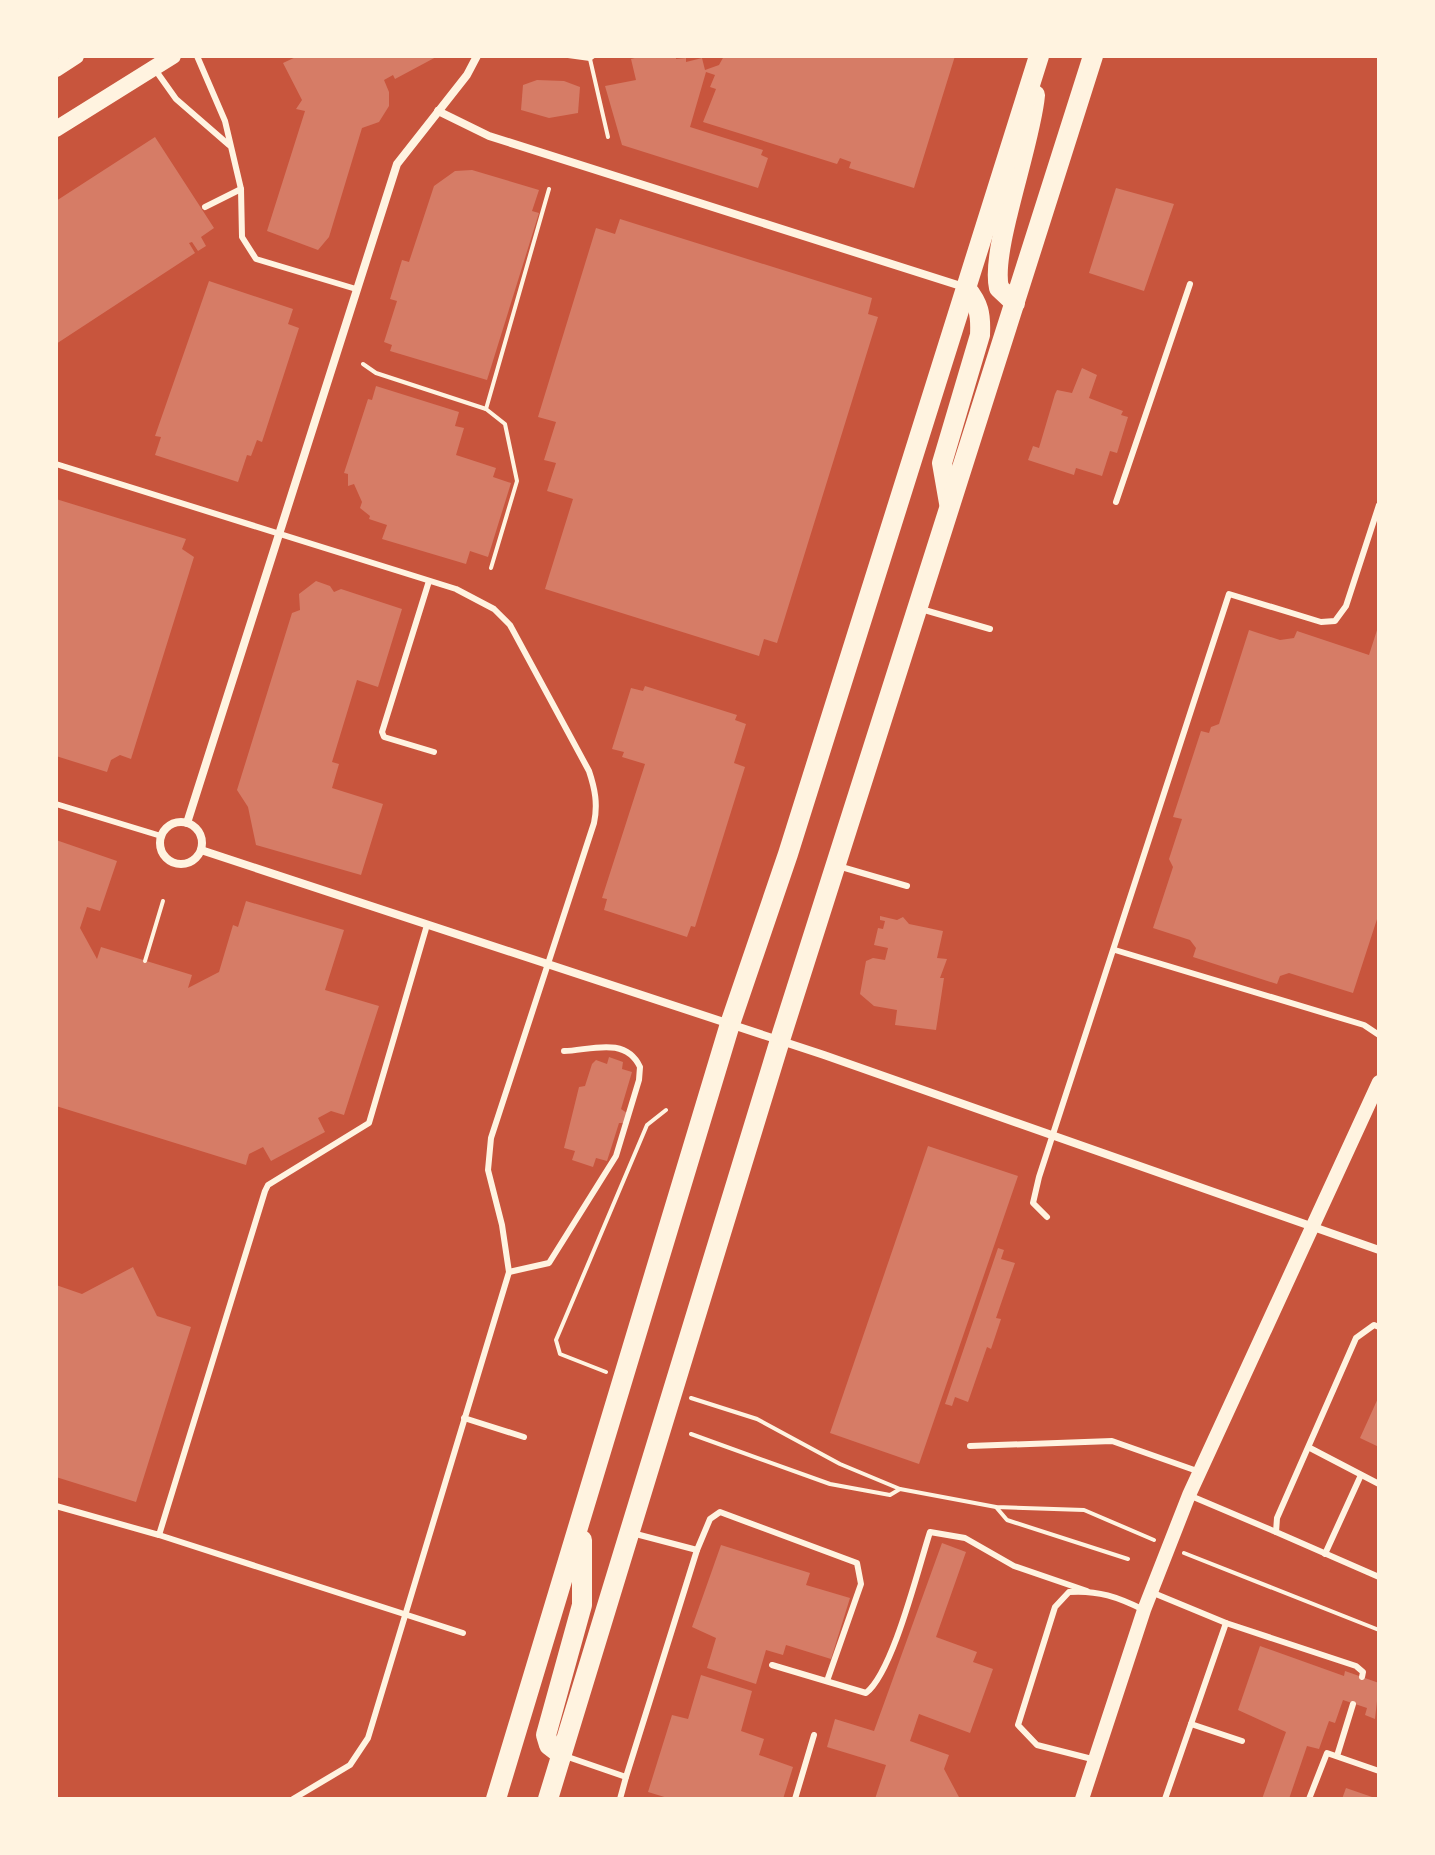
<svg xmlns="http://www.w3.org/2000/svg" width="1435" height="1855" font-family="Arial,sans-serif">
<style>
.building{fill:#d67c66}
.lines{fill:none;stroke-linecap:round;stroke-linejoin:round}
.path{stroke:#fff3e0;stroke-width:4}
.service{stroke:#fff3e0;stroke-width:6}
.minor{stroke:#fff3e0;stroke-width:8}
.tertiary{stroke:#fff3e0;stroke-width:14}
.secondary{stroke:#fff3e0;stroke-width:16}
.primary{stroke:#fff3e0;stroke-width:20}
</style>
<rect width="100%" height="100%" fill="#c8553d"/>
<g class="building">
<polygon points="298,56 438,56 395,79 393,75 384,80 389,92 389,106 379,122 362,128 329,237 318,250 267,231 305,111 296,109 302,100 283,63"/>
<polygon points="642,56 676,56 676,59 686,58 686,62 702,58 705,70 719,65 724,56 955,56 914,188 849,168 851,162 840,158 837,164 703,122 716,89 710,87 715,75 706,72 690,127 763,150 761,155 768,158 758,188 622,145 605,86 636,80 631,59"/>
<polygon points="537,80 564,81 580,87 578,113 549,118 521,110 523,85"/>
<polygon points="155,137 214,228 201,237 206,246 198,251 192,242 189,243 195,253 56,344 56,201"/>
<polygon points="472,170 539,190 532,211 539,213 487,380 390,351 392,345 384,342 397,301 390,299 402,260 409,262 434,186 455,171"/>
<polygon points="1116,188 1174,204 1144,291 1089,273"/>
<polygon points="620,219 872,298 868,314 878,317 777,643 764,639 759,656 545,589 573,499 547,491 556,463 544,460 556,422 538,417 596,228 615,234"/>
<polygon points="209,281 293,309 288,324 299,328 262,442 257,440 251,456 247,455 238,482 155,455 161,437 155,436"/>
<polygon points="1082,368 1097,375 1089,398 1123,411 1121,415 1128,417 1117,453 1110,451 1102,476 1076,468 1074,475 1028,460 1033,446 1039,448 1055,394 1057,390 1072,393"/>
<polygon points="376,386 459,412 455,426 464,428 456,455 496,468 493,477 511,483 488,557 470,551 466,564 382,539 387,525 369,519 370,516 360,508 362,502 354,484 348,486 348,474 344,473 368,399 372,400"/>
<polygon points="56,499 186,539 182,549 194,557 131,759 120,755 111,760 107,772 56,756"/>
<polygon points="316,581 330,586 334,592 341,589 402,609 378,687 357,680 332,762 339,764 332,788 383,804 361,875 256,845 248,807 237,790 292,613 300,610 299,594"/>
<polygon points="1378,627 1379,913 1353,993 1289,973 1280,976 1277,984 1193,957 1196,948 1190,940 1153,928 1173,867 1169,859 1182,819 1173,817 1201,731 1209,733 1211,727 1219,724 1249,630 1280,640 1294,638 1297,631 1369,655"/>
<polygon points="645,686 737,715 735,720 746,724 734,763 745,767 695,927 691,926 687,937 604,910 607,899 602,898 645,764 622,757 624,752 612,749 631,688 643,691"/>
<polygon points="56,840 117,861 100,911 87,907 80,928 97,959 101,947 192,975 188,988 219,972 233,925 238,927 246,901 344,930 325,990 379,1006 344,1115 331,1111 318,1118 325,1132 271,1161 263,1147 249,1154 246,1165 56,1106"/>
<polygon points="880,916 897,920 903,917 909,924 943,931 937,958 947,959 940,978 944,978 936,1030 895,1025 897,1010 874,1006 860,994 866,961 873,958 885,960 888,948 874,945 878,928 883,929 885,921 880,920"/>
<polygon points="609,1057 623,1062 622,1069 632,1072 621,1109 627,1113 624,1123 619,1123 607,1161 596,1158 593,1167 572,1160 575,1151 564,1148 579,1087 585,1086 592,1064 596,1060 607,1064"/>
<polygon points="928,1146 1018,1176 919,1464 830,1433"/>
<polygon points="998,1248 1004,1250 1001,1259 1015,1263 996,1318 1001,1319 991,1349 987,1347 968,1402 955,1397 952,1406 945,1404"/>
<polygon points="133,1267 157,1316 191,1327 136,1502 56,1477 56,1285 82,1294"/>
<polygon points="1379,1396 1379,1447 1360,1438"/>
<polygon points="942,1543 966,1552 936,1637 977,1652 973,1662 993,1669 970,1733 919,1714 910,1741 949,1755 944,1769 960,1799 875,1799 886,1765 827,1747 835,1719 874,1731"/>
<polygon points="721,1545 810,1573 806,1585 850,1598 831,1659 786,1645 783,1655 766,1650 756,1684 707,1668 716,1638 692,1627"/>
<polygon points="1260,1646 1344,1676 1345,1671 1379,1683 1375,1719 1365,1715 1367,1708 1343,1700 1335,1723 1329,1721 1319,1749 1307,1746 1289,1799 1262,1799 1286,1732 1238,1710"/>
<polygon points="701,1675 752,1691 741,1731 764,1739 759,1755 793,1767 783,1799 671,1799 648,1792 672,1715 688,1719"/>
<polygon points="1346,1788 1375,1798 1375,1799 1342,1799"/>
</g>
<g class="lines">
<g class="path">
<polyline points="568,56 590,59"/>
<polyline points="594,56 590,59 608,137"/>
<polyline points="363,364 376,373 486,409 505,424 517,481 491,568"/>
<polyline points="486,409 549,189"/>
<polyline points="145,961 163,901"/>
<polyline points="606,1372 560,1354 556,1340 647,1125 666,1110"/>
<polyline points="691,1398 757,1419 840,1464 900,1489 996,1507 1084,1510 1154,1540"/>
<polyline points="691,1434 830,1484 890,1495 900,1489"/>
<polyline points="996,1507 1007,1520 1128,1559"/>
<polyline points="1184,1553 1379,1630"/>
</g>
<g class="service">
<polyline points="197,56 225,121 241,189 242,237 256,259 356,289"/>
<polyline points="154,68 176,99 229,145"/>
<polyline points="205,207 241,189"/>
<path d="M56,464L456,589L494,609L510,625L589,771C595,789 598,804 594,823L491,1138L488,1170L502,1225L509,1272L368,1738L350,1765L293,1799"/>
<polyline points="1116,502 1190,284"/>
<polyline points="429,581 382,732 384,737 434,752"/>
<polyline points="921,609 990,629"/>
<polyline points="56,804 161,836"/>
<polyline points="838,866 907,886"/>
<polyline points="1115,950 1364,1025 1379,1035"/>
<polyline points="1047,1217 1033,1203 1039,1177 1229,594 1321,622 1335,621 1346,606 1379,505"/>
<path d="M509,1272L549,1263L616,1156L639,1080L640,1067C625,1035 588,1051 564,1051"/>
<polyline points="1379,1327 1374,1325 1356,1338 1277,1518 1276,1532 1379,1577"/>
<polyline points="464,1418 524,1437"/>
<polyline points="970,1446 1112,1441 1200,1472"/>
<polyline points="1310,1448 1379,1484"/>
<polyline points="1191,1496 1276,1532"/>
<polyline points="56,1506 159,1535 265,1191 268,1185 369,1123 427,925"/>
<polyline points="159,1535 463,1633"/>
<polyline points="697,1550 710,1519 720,1512 857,1563 861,1584 827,1681"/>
<polyline points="1325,1554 1361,1475"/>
<polyline points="1151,1592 1226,1623 1165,1799"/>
<polyline points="1226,1623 1356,1666 1363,1672 1362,1677"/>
<path d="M772,1665L866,1693C893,1672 918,1569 930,1532L965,1538L1014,1566L1087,1591"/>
<polyline points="1191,1724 1242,1741"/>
<polyline points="565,1756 626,1777 697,1550 632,1533"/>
<polyline points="1337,1756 1353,1704"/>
<path d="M1092,1759L1037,1745L1018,1725L1055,1607L1069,1592C1098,1590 1118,1597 1144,1610"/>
<polyline points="620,1799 626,1777"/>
<polyline points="795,1799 814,1735"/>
<polyline points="1309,1799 1327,1753 1379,1771"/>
</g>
<g class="minor">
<polyline points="438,111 489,136 964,287"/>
<circle cx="181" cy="843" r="21"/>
<polyline points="187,823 397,164 467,75 477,56"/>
<polyline points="201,850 824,1055 1379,1250"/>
</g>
<polyline class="tertiary" points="1082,1799 1144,1610 1189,1495 1379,1082"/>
<g class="secondary">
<polyline points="56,69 76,56"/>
<polyline points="56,129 173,56"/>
</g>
<g class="primary">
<path d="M1015,303L999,288C990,250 1031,144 1035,95"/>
<path d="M949,503L942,463L980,335C981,314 979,304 966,288"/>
<polyline points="562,1755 549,1745 546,1735 582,1605 582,1540"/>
<polyline points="496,1799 730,1024 788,854 1039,56"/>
<polyline points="548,1799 780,1040 1093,56"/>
</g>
</g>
<rect width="1435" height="1855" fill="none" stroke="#fff3e0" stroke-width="116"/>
</svg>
